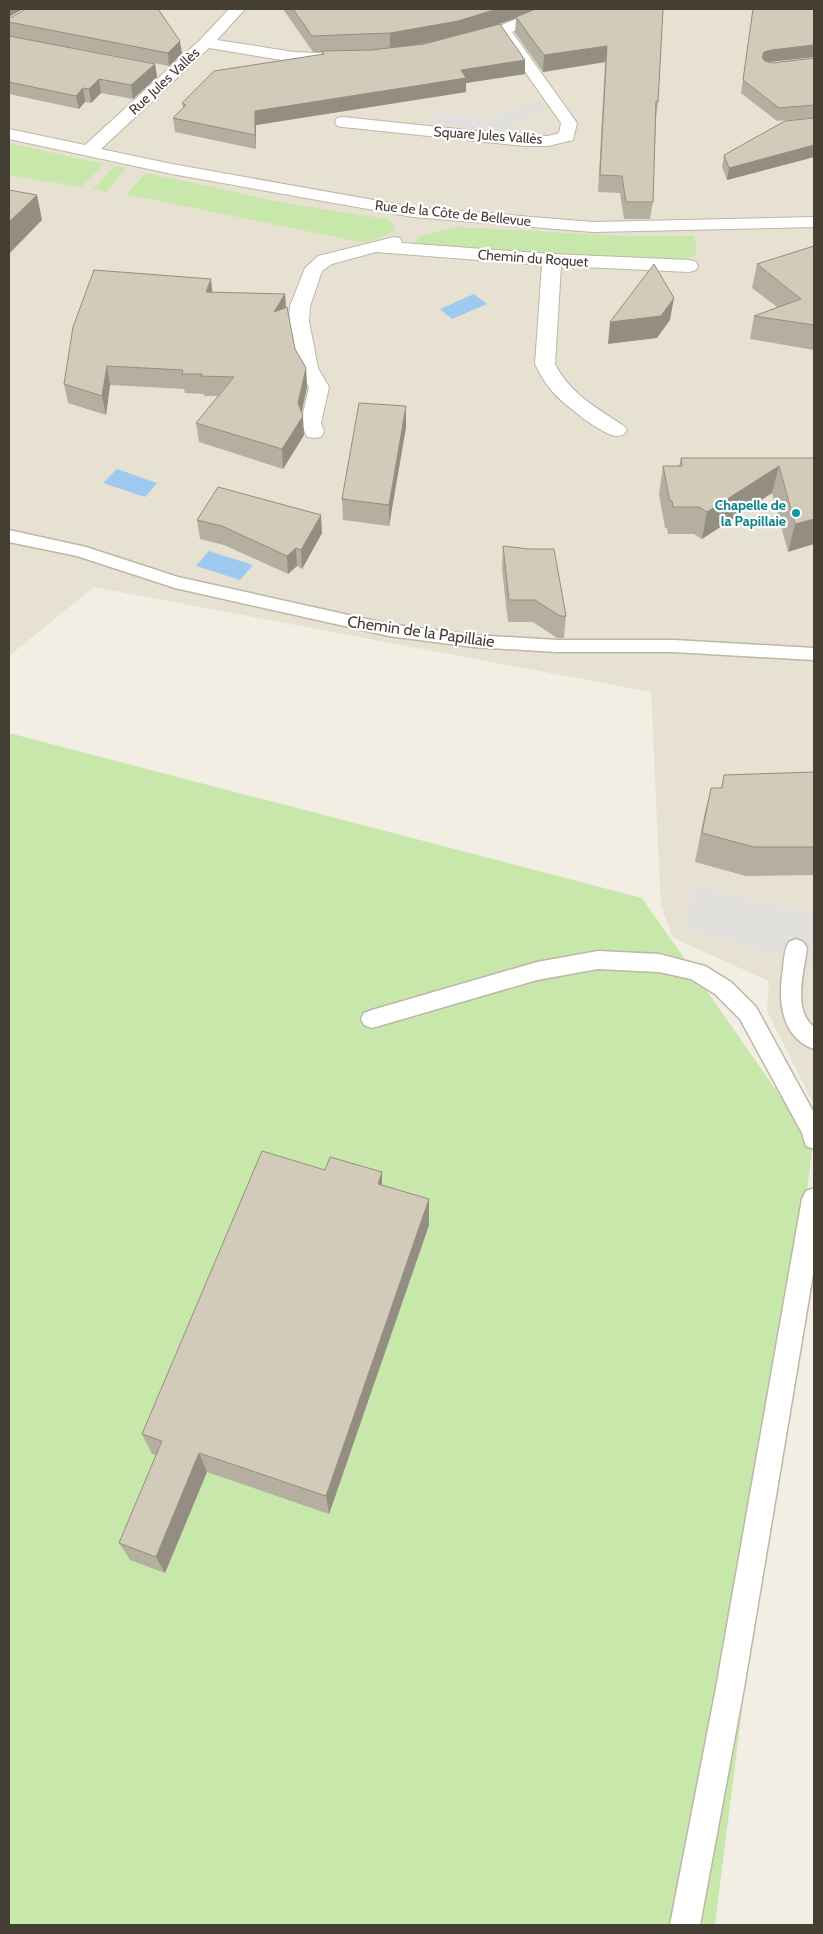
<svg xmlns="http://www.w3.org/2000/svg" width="823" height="1934" font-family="Cabin,sans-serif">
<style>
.residential{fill:#e6e1d1}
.green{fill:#c8e7ab}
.parking{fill:#e2e0dc}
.water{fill:#9ec9f0}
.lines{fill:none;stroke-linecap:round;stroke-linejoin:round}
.service-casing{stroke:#bdb7a6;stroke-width:3}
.minor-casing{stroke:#bdb7a6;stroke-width:2}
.service{fill:#fff;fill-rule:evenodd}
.minor{fill:#fff;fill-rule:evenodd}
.wall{fill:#b5af9f;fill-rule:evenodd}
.shaded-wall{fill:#948e82}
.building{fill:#d3cbb9;stroke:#948e82}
.culture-dot{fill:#0f9aa8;stroke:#fff;stroke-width:2}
.labels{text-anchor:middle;stroke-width:4.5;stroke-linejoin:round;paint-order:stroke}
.far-street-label{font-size:14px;fill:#443e33;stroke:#fff}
.far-culture-label{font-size:14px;font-weight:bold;fill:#0d838f;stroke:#fff;text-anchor:end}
.street-label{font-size:16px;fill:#443e33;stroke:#fff}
</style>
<rect width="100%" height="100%" fill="#f2eee3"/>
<polygon class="residential" points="9,9 814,9 814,1105 767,1011 769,981 673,938 661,906 651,692 94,587 9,656"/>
<g class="green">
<polygon points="9,143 103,164 82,187 9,175"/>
<polygon points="115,166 126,168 106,192 93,189"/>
<polygon points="146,173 289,204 387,219 395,226 395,230 389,234 365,243 126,194"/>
<polygon points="456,227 622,236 694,236 697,246 695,256 683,261 423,247 414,243 420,236"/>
<polygon points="9,733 642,898 813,1143 715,1925 9,1925"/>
</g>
<g class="parking">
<polygon points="540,98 545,107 542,111 508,130 495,131 430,124 433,113 493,118"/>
<polygon points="694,886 814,914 814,966 684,928"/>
</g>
<g class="water">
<polygon points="474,294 487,304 452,319 440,309"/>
<polygon points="117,469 157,483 145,497 103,483"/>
<polygon points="209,551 253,565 240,580 196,566"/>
</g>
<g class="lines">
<defs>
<g id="service">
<polygon points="9,530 86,547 178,577 389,624 473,635 557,640 674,640 814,648 814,660 674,652 557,652 473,647 389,636 175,588 77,556 9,542"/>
<path d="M796,939L803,942L807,948C804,972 792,1010 814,1027V1049C780,1037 778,999 783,969C784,960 784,950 789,942Z"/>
<polygon points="598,951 659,954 705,966 731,982 756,1007 814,1113 814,1149 806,1146 802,1133 740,1019 715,994 691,979 659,972 598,969 537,980 372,1028 364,1025 361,1019 364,1013 372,1010 537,962"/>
<polygon points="814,1188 814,1268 744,1688 700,1925 670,1925 716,1688 802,1199 806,1191"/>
</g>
<g id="minor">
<polygon points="229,9 245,9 217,40 294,52 341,54 347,56 349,59 347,62 341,64 294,62 209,48 101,149 172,164 413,207 593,222 814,217 814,227 593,232 413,217 172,174 9,139 9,129 85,145 200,40"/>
<polygon points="540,9 561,9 558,12 512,32 577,123 573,140 548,146 525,146 343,127 337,126 335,122 337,118 343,117 525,136 548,136 559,133 561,123 500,36 469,46 463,44 461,41 463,38 497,27"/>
<path d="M394,237L400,238L402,243L552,254L689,260L696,262L698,266L696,270L689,272L561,266L555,364C570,394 597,408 624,426L627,430L624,434C623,435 618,436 617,436C603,436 561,402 552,391C545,383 540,374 535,364L542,265L376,252L332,264L322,271L310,306L309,321L318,368L329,387L321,423L324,432L321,437L314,438L307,437L301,423L309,387L298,368L289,321L290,306L305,268L318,256Z"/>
</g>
</defs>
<use href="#service" class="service-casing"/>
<use href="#minor" class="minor-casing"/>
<use href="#service" class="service"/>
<use href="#minor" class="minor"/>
</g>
<g class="wall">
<path d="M283,9H663L658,102L656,119L653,202L650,219H624L620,193L598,192L605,62L543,72L515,33L516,18L496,25L525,74L466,83V92L256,125V149L175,132L173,118L183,108L182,103L322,54V52H313ZM371,50L338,51L376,50Z"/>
<polygon points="753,9 814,9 814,57 768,62 772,63 814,58 814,118 777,121 741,93"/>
<polygon points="9,18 182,54 169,66 9,36"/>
<polygon points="9,36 155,64 157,77 133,99 101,93 91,103 85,102 79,109 9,94"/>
<polygon points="814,118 814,157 727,180 722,167 724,155"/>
<polygon points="814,246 814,350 750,339 754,316 777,307 752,288 757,264"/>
<polygon points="213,293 285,294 286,308 295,349 306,368 307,387 301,412 304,435 283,469 199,442 196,423 219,396 204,396 204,394 185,393 184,389 110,385 106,415 68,403 64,384"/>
<polygon points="406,427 389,526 343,520 342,499"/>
<polygon points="681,458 814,458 788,552 772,493 702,539 694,534 668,534 667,528 665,528 659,494 663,466 679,466"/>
<polygon points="197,520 322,533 302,569 297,566 288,574 224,545 200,539"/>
<polygon points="503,546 566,616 564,638 557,638 533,622 508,622 502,569"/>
<polygon points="814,772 814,875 746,876 695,862 704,816 711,788 721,788 724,775"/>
<polygon points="325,1170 382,1185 429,1225 329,1514 207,1472 165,1573 130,1560 119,1543 156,1455 152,1454 142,1434"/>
</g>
<g class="shaded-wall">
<polygon points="9,9 23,9 9,17"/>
<polygon points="497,9 538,9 516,17 516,18 505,22 458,37 390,49 390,33"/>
<polygon points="180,41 182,54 169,66 168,53"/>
<polygon points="814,45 814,57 769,62 761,65 762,58 764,52 771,50"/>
<polygon points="607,46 605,62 543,72 544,55"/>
<polygon points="525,60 525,74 466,83 466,92 256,125 256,149 255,135 255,111 461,70"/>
<polygon points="155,64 157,77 133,99 131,85"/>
<polygon points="99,79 101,93 91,103 89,89"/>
<polygon points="83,88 85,102 79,109 76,96"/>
<polygon points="814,145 814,157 727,180 729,168"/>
<polygon points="37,195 42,220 9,254 9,222"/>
<polygon points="211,279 213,298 206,292"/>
<polygon points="285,294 286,313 274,312"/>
<polygon points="674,298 670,320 657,338 608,344 610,322"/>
<polygon points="107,366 110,385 106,415 102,396"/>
<polygon points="306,368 307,387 300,421 303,416 304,435 283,469 282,449 298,403"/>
<polygon points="406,406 406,427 389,526 389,505"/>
<polygon points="779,466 772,493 702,539 707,512"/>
<polygon points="321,515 322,533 302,569 301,550"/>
<polygon points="814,519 814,544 788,552 795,524"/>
<polygon points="296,548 297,566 288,574 287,556"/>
<polygon points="382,1172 382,1198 378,1184"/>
<polygon points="429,1199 429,1225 329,1514 326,1496"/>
<polygon points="199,1453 207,1472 165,1573 156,1557"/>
</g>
<g class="building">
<polygon points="26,9 158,9 180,41 168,53 9,22 9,18 12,17"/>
<polygon points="293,9 497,9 458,21 390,33 312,36"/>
<polygon points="536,9 663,9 658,102 656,101 653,202 626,202 622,176 600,175 607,46 544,55 516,17"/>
<polygon points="753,9 814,9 814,45 771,50 764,52 762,58 765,61 772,63 814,58 814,105 779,108 743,80"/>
<polygon points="500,24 525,60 461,70 466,78 255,111 255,135 173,118 186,105 182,103 214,71 324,54 322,51 371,50 424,44"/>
<polygon points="9,36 155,64 131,85 99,79 89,89 83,88 76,96 9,82"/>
<polygon points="814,118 814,145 729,168 724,155 785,121"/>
<polygon points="9,190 37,195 9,222"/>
<polygon points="814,246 814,325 754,316 801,299 757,264"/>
<polygon points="654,264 674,298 661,316 610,322"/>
<polygon points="94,270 211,279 206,292 285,294 274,312 287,307 295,349 306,368 298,403 303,416 282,449 196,423 234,377 201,376 202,374 182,374 183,370 107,366 102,396 64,384 73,327"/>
<polygon points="359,403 406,406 389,505 342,499"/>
<polygon points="681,458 814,458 814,519 795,524 779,466 707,512 699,507 673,507 672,501 670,501 663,466 682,466"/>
<polygon points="218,487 321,515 301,550 296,548 287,556 222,526 197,520"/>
<polygon points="503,546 529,549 554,549 566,616 560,616 535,600 509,600"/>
<polygon points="814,772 814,847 754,847 702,833 711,788 722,788 724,775"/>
<polygon points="262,1151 325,1170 330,1157 382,1172 378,1184 429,1199 326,1496 199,1453 156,1557 119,1543 162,1441 142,1434"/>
</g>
<circle class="culture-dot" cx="796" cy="513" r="5"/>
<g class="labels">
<g class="far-street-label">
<text transform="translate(164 81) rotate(-43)" y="5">Rue Jules Vallès</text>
<text transform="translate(488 135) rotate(4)" y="5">Square Jules Vallès</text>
<text transform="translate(453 213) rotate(6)" y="5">Rue de la Côte de Bellevue</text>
<text transform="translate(533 258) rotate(4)" y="5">Chemin du Roquet</text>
</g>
<g class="far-culture-label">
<text x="786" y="510">Chapelle de<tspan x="786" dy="16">la Papillaie</tspan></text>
</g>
<g class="street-label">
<text transform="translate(421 631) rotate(8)" y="6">Chemin de la Papillaie</text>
</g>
</g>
<rect width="823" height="1934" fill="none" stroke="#443e33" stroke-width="20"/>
</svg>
